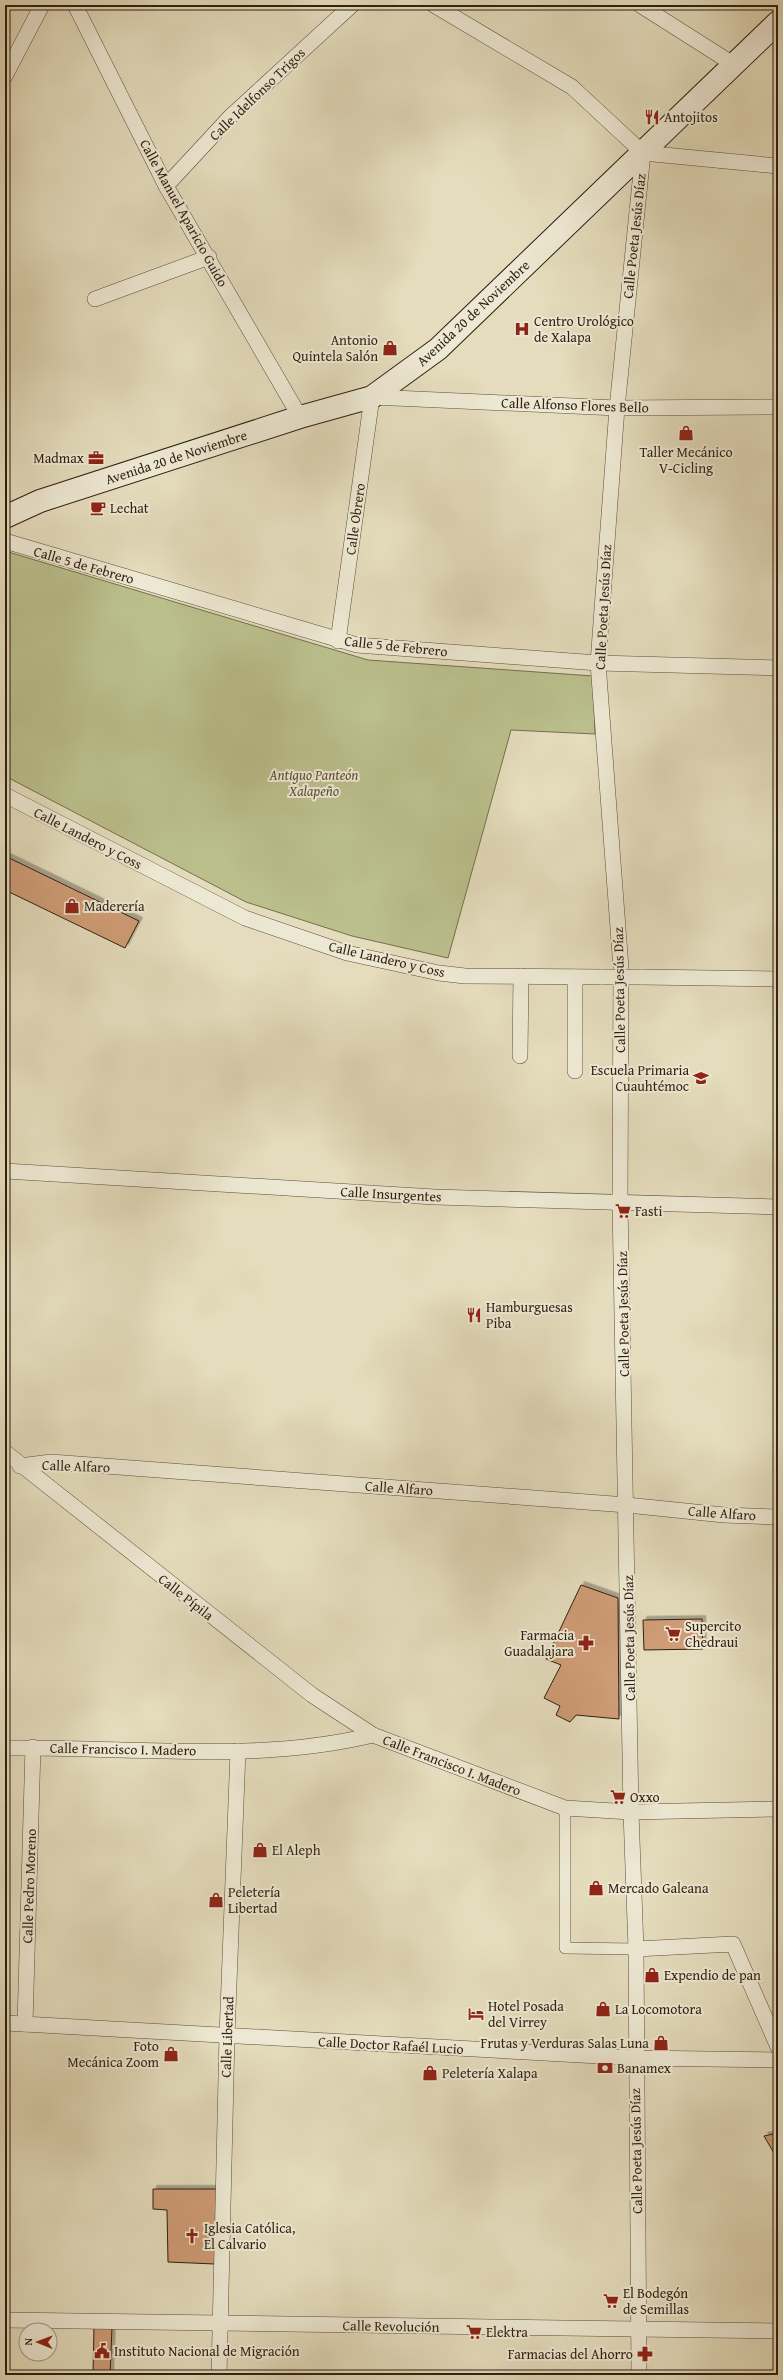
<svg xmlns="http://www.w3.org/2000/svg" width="783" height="2380" font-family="'Gentium Book Plus',serif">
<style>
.green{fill:#babf8c;stroke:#746f4e}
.building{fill:#ce9c76;stroke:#2f1f10;filter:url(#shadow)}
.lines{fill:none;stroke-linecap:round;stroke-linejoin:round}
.pedestrian-casing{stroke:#5c4e3b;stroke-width:12}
.minor-casing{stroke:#5c4e3b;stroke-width:16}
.secondary-casing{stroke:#2f1f10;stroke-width:24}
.pedestrian{stroke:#ede8d3;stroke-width:11}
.minor{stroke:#ede8d3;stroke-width:15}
.secondary{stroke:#ede8d3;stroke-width:22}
.minor-bridge-casing{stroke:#5c4e3b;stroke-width:16;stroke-linecap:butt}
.minor-bridge{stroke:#ede8d3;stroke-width:15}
.labels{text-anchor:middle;stroke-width:4;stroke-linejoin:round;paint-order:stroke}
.street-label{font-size:14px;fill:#2f1f10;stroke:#ede8d3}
.poi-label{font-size:14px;fill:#2f1f10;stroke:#ede8d3;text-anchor:start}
.park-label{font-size:14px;font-style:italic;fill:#594f35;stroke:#ede8d3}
</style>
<defs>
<filter id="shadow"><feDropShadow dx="3.5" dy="-3.5" stdDeviation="0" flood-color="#0004"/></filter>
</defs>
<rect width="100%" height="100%" fill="#e4dcbc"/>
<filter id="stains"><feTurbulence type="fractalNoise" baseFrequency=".005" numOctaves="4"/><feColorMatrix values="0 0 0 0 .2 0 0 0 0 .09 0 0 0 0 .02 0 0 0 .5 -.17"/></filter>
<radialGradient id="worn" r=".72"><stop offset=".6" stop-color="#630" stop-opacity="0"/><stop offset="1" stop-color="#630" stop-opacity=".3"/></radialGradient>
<polygon class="green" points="5,551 368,660 593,676 595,734 511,730 448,958 352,936 246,902 5,776"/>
<g class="building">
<polygon points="5,856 139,921 125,948 5,890"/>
<polygon points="581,1585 618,1598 619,1719 576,1715 570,1722 556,1715 560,1706 544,1698 561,1665 546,1659"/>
<polygon points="702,1619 703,1649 644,1650 643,1620"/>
<polygon points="778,2133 778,2160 764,2136"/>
<polygon points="153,2189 217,2189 215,2264 168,2262 167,2210 153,2209"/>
<polygon points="94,2326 112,2327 110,2375 93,2375"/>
</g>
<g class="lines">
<defs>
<polyline id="pedestrian" points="565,1808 565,1948 636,1949"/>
<g id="minor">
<polyline points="75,5 166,186 300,417"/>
<polyline points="434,5 572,87 643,153"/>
<polyline points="640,5 733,64"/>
<polyline points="5,76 42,5"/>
<polyline points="643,153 778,166"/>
<polyline points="166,186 230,117 352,5"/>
<polyline points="95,299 209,257"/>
<polyline points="5,541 357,645 598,663 778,668"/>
<polyline points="338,641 372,397 617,408 778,407"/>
<polyline points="5,795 245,918 347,953 439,973 465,976 603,977"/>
<polyline points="641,977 778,979"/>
<polyline points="520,1056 521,976"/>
<polyline points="575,1071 575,977"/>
<polyline points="5,1171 435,1197 778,1207"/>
<polyline points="5,1452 312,1695 373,1735 565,1808 631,1812 778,1809"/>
<polyline points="20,1466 51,1462 627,1505 724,1515 778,1517"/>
<path d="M5,1748C127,1746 253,1764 373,1735"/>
<polyline points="636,1949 733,1944 778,2047"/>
<polyline points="5,2023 635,2058 778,2060"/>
<polyline points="25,2024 33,1747"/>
<polyline points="5,2320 778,2331"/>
<polyline points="219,2375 227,2036 238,1751"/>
<polyline points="639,2375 636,1949 631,1812 620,1203 621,968 598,663 617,408 643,153"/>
</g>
<polyline id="secondary" points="5,517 40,501 300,417 372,397 438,349 778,22"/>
</defs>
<use href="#pedestrian" class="pedestrian-casing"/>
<use href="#minor" class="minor-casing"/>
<use href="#secondary" class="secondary-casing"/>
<use href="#pedestrian" class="pedestrian"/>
<use href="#minor" class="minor"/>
<use href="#secondary" class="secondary"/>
<defs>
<polyline id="minor-bridge" points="603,977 641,977"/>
</defs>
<use href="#minor-bridge" class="minor-bridge-casing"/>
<use href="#minor-bridge" class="minor-bridge"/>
</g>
<defs>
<symbol id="restaurant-bare" viewBox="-9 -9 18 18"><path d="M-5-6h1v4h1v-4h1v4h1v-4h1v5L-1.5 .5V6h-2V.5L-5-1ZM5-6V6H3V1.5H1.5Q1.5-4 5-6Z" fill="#8f2418" stroke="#ede8d3" stroke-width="2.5" paint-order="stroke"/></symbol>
<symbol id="hospital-bare" viewBox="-9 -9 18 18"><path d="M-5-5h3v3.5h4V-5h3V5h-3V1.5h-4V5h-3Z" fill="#8f2418" stroke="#ede8d3" stroke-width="2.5" paint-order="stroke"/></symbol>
<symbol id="shop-bare" viewBox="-9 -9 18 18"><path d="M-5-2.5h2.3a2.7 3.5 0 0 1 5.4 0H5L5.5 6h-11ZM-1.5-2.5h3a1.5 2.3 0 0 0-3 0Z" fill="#8f2418" stroke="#ede8d3" stroke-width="2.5" paint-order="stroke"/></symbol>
<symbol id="office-bare" viewBox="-9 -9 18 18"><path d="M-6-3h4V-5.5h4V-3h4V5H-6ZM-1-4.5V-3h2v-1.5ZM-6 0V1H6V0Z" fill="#8f2418" stroke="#ede8d3" stroke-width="2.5" paint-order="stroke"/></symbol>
<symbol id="cafe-bare" viewBox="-9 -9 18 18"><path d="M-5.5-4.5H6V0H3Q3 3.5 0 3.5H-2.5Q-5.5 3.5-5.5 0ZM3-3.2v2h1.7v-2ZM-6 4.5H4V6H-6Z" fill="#8f2418" stroke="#ede8d3" stroke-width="2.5" paint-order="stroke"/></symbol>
<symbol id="school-bare" viewBox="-9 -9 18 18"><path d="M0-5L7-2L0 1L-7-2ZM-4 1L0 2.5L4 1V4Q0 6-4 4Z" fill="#8f2418" stroke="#ede8d3" stroke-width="2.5" paint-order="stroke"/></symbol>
<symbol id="supermarket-bare" viewBox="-9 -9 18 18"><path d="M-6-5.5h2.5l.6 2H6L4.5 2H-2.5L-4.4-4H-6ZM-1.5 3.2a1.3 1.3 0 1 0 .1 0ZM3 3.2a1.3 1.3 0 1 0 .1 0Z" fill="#8f2418" stroke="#ede8d3" stroke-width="2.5" paint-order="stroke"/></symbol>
<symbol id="pharmacy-bare" viewBox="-9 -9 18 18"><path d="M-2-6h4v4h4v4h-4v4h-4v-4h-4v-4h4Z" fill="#8f2418" stroke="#ede8d3" stroke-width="2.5" paint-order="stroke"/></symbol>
<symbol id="hotel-bare" viewBox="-9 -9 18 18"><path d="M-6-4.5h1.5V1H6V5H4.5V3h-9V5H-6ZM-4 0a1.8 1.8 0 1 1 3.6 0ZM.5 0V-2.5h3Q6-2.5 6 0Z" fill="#8f2418" stroke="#ede8d3" stroke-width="2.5" paint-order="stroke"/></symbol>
<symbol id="bank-bare" viewBox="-9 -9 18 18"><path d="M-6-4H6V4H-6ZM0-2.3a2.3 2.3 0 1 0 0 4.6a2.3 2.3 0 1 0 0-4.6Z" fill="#8f2418" stroke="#ede8d3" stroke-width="2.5" paint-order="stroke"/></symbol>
<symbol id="church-bare" viewBox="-9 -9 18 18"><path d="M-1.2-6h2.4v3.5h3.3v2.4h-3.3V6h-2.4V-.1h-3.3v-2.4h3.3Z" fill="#8f2418" stroke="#ede8d3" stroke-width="2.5" paint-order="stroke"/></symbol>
<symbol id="civic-bare" viewBox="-9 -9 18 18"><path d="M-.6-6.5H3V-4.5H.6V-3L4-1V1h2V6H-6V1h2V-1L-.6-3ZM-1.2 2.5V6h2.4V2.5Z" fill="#8f2418" stroke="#ede8d3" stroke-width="2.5" paint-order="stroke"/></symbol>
</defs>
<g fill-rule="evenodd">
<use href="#restaurant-bare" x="641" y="106" width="22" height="22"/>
<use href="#hospital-bare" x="511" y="318" width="22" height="22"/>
<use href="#shop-bare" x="379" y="337" width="22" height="22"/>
<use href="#shop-bare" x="675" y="422" width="22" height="22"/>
<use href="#office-bare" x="85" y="447" width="22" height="22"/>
<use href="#cafe-bare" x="87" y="497" width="22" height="22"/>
<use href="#shop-bare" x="61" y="895" width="22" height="22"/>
<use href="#school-bare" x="690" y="1067" width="22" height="22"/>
<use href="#supermarket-bare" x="612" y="1200" width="22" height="22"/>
<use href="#restaurant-bare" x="463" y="1304" width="22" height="22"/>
<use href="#supermarket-bare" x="662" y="1623" width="22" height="22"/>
<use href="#pharmacy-bare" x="575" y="1632" width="22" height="22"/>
<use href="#supermarket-bare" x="607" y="1786" width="22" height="22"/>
<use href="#shop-bare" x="249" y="1839" width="22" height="22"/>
<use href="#shop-bare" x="585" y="1877" width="22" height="22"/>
<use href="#shop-bare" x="205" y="1889" width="22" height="22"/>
<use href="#shop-bare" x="641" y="1964" width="22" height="22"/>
<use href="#shop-bare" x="592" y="1998" width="22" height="22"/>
<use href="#hotel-bare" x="465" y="2003" width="22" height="22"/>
<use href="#shop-bare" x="650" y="2032" width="22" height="22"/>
<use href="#shop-bare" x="160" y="2043" width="22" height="22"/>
<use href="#bank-bare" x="594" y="2057" width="22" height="22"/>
<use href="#shop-bare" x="419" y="2062" width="22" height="22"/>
<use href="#church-bare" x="181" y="2225" width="22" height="22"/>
<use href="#supermarket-bare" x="600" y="2290" width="22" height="22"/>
<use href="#supermarket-bare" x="463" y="2321" width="22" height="22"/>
<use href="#civic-bare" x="91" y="2340" width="22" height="22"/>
<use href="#pharmacy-bare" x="634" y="2343" width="22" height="22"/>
</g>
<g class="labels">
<g class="street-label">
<text transform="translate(257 94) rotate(-44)" y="5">Calle Idelfonso Trigos</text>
<text transform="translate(184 213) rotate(61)" y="5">Calle Manuel Aparicio Guido</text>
<text transform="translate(634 236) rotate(-84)" y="5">Calle Poeta Jesús Díaz</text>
<text transform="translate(473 313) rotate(-43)" y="5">Avenida 20 de Noviembre</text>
<text transform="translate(575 405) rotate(2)" y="5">Calle Alfonso Flores Bello</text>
<text transform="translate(176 457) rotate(-18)" y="5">Avenida 20 de Noviembre</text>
<text transform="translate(355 519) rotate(-82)" y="5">Calle Obrero</text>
<text transform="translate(84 565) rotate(16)" y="5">Calle 5 de Febrero</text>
<text transform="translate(603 607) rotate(-87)" y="5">Calle Poeta Jesús Díaz</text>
<text transform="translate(396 646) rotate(6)" y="5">Calle 5 de Febrero</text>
<text transform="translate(88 838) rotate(27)" y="5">Calle Landero y Coss</text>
<text transform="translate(387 959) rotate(13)" y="5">Calle Landero y Coss</text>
<text transform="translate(619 990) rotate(-91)" y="5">Calle Poeta Jesús Díaz</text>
<text transform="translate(391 1194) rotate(3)" y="5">Calle Insurgentes</text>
<text transform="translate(623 1314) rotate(-91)" y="5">Calle Poeta Jesús Díaz</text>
<text transform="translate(76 1466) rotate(2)" y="5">Calle Alfaro</text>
<text transform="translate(399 1488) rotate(4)" y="5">Calle Alfaro</text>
<text transform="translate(722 1513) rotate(4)" y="5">Calle Alfaro</text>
<text transform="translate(186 1597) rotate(38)" y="5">Calle Pípila</text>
<text transform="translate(629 1638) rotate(-91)" y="5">Calle Poeta Jesús Díaz</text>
<text transform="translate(123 1749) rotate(1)" y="5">Calle Francisco I. Madero</text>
<text transform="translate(452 1765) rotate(21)" y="5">Calle Francisco I. Madero</text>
<text transform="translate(29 1886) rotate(-88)" y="5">Calle Pedro Moreno</text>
<text transform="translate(227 2037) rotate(-88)" y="5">Calle Libertad</text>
<text transform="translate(391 2045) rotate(3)" y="5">Calle Doctor Rafaél Lucio</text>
<text transform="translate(636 2151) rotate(-91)" y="5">Calle Poeta Jesús Díaz</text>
<text transform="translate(391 2326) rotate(1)" y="5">Calle Revolución</text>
</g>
<g class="poi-label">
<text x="664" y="122">Antojitos</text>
<text x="534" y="326">Centro Urológico<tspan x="534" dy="16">de Xalapa</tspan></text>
<text x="378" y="345" text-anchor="end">Antonio<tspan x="378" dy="16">Quintela Salón</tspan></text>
<text x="686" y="457" text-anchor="middle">Taller Mecánico<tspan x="686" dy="16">V-Cicling</tspan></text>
<text x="84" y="463" text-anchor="end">Madmax</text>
<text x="110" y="513">Lechat</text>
<text x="84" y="911">Maderería</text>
<text x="689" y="1075" text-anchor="end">Escuela Primaria<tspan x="689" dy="16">Cuauhtémoc</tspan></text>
<text x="635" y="1216">Fasti</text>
<text x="486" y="1312">Hamburguesas<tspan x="486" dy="16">Piba</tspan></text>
<text x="685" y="1631">Supercito<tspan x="685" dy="16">Chedraui</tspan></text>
<text x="574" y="1640" text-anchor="end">Farmacia<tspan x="574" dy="16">Guadalajara</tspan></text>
<text x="630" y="1802">Oxxo</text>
<text x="272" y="1855">El Aleph</text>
<text x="608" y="1893">Mercado Galeana</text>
<text x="228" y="1897">Peletería<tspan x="228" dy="16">Libertad</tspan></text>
<text x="664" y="1980">Expendio de pan</text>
<text x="488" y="2011">Hotel Posada<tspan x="488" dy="16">del Virrey</tspan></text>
<text x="615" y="2014">La Locomotora</text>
<text x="649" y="2048" text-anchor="end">Frutas y Verduras Salas Luna</text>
<text x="159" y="2051" text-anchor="end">Foto<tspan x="159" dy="16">Mecánica Zoom</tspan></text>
<text x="617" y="2073">Banamex</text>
<text x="442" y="2078">Peletería Xalapa</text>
<text x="204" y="2233">Iglesia Católica,<tspan x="204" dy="16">El Calvario</tspan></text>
<text x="623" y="2298">El Bodegón<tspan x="623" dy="16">de Semillas</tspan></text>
<text x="486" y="2337">Elektra</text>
<text x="114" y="2356">Instituto Nacional de Migración</text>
<text x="633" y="2359" text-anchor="end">Farmacias del Ahorro</text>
</g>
<g class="park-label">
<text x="314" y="780">Antiguo Panteón<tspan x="314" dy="16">Xalapeño</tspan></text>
</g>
</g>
<rect width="783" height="2380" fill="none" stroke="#e4dcbc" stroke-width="20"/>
<rect x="6" y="6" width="771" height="2368" fill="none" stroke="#2f1f10" stroke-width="2"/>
<rect x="10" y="10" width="763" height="2360" fill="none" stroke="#2f1f10"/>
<g transform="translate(38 2342) rotate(271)"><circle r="19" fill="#ede8d3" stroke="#a19885"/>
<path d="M0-3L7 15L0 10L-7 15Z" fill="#8f2418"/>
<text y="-6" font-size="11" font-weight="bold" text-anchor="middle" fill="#2f1f10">N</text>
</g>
<rect width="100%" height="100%" filter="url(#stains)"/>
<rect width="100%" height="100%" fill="url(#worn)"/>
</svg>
